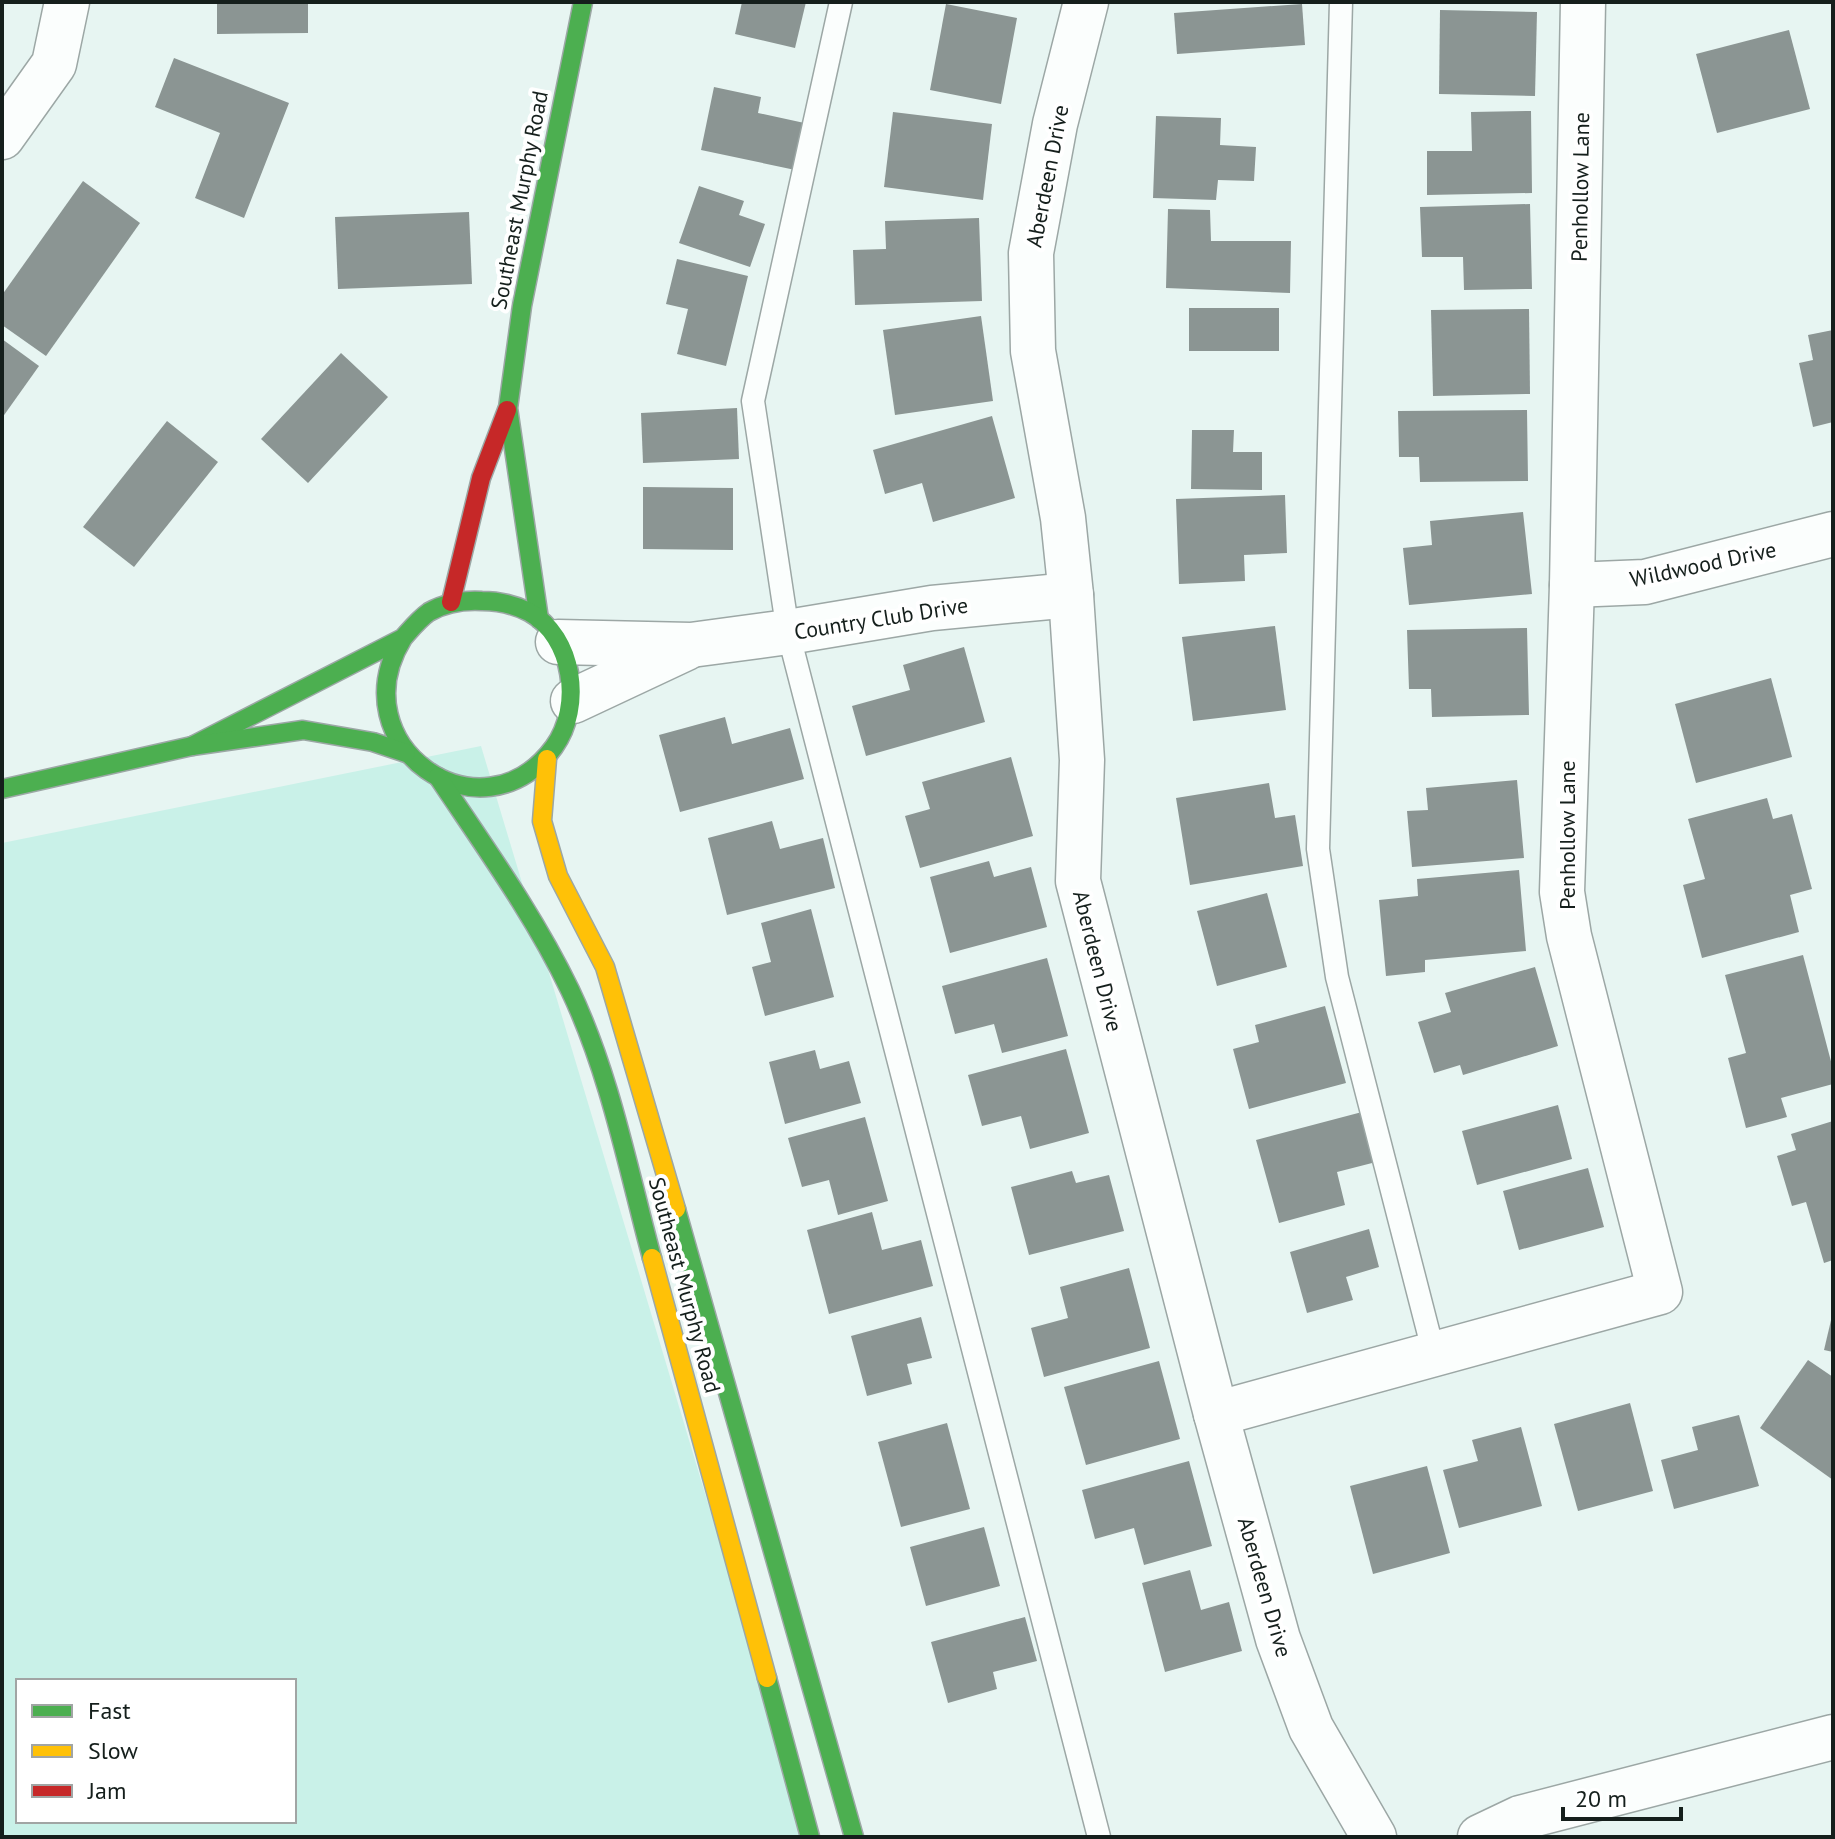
<svg xmlns="http://www.w3.org/2000/svg" width="1835" height="1839" font-family="'PT Sans',sans-serif">
<style>
.green{fill:#c9f1e8;fill-rule:evenodd}
.building{fill:#8b9593}
.lines{fill:none;stroke-linecap:round;stroke-linejoin:round}
.lane-casing{stroke:#9ca7a5;stroke-width:25}
.street-casing{stroke:#9ca7a5;stroke-width:47}
.fast-casing{stroke:#9ca7a5;stroke-width:21}
.slow-casing{stroke:#9ca7a5;stroke-width:21}
.jam-casing{stroke:#9ca7a5;stroke-width:21}
.lane{stroke:#fbfefd;stroke-width:22}
.street{stroke:#fbfefd;stroke-width:44}
.fast{stroke:#4caf50;stroke-width:18}
.slow{stroke:#ffc107;stroke-width:18}
.jam{stroke:#c62828;stroke-width:18}
.labels{text-anchor:middle;stroke-width:8;stroke-linejoin:round;paint-order:stroke}
.street-label{font-size:22px;fill:#151f1c;stroke:#fff}
</style>
<rect width="100%" height="100%" fill="#e7f5f2"/>
<path class="green" d="M481,746L808,1837H2V843ZM18,1681H294V1821H18Z"/>
<g class="building">
<polygon points="217,2 308,2 308,33 217,34"/>
<polygon points="742,2 806,2 795,48 735,34"/>
<polygon points="946,4 1017,18 1001,104 930,90"/>
<polygon points="1302,4 1305,45 1177,54 1174,13"/>
<polygon points="1440,10 1537,12 1535,96 1439,94"/>
<polygon points="1789,30 1810,109 1717,133 1696,54"/>
<polygon points="174,58 289,103 244,218 195,198 220,133 155,107"/>
<polygon points="714,87 761,97 758,113 809,124 800,171 701,150"/>
<polygon points="1531,111 1532,193 1427,195 1427,151 1472,151 1471,112"/>
<polygon points="893,112 992,124 983,200 884,187"/>
<polygon points="1156,116 1221,118 1220,145 1256,147 1254,181 1218,180 1216,200 1153,198"/>
<polygon points="83,181 140,223 46,356 2,325 2,295"/>
<polygon points="699,186 744,201 739,215 765,224 750,267 679,243"/>
<polygon points="1530,204 1532,289 1464,290 1463,257 1422,257 1420,207"/>
<polygon points="1168,209 1210,210 1211,241 1291,241 1290,293 1166,288"/>
<polygon points="469,212 472,284 338,289 335,217"/>
<polygon points="979,218 982,301 855,305 853,250 886,249 885,221"/>
<polygon points="677,259 748,276 726,366 677,354 688,309 666,304"/>
<rect x="1189" y="308" width="90" height="43"/>
<polygon points="1529,309 1530,394 1433,396 1431,310"/>
<polygon points="981,316 993,401 895,415 883,330"/>
<polygon points="1833,330 1833,422 1813,427 1799,363 1813,360 1808,335"/>
<polygon points="2,339 39,366 2,418"/>
<polygon points="341,353 388,397 308,483 261,439"/>
<polygon points="737,408 739,459 643,463 641,413"/>
<polygon points="1527,410 1528,481 1420,482 1419,457 1399,457 1398,411"/>
<polygon points="992,416 1015,498 933,522 922,483 885,494 873,450"/>
<polygon points="167,421 218,462 134,567 83,527"/>
<polygon points="1192,430 1234,430 1233,452 1262,452 1262,490 1191,489"/>
<polygon points="643,487 733,488 733,550 643,549"/>
<polygon points="1285,495 1287,553 1244,555 1245,581 1179,584 1176,499"/>
<polygon points="1523,512 1532,594 1409,605 1403,548 1432,545 1430,521"/>
<polygon points="1275,626 1286,710 1193,721 1182,637"/>
<polygon points="1527,628 1529,715 1432,717 1431,689 1409,689 1407,630"/>
<polygon points="964,647 985,722 866,756 852,706 910,690 903,665"/>
<polygon points="1771,678 1792,757 1696,783 1675,704"/>
<polygon points="725,717 732,744 790,728 804,779 680,812 659,735"/>
<polygon points="1011,757 1033,836 920,868 905,816 930,809 922,782"/>
<polygon points="1517,780 1524,858 1412,867 1407,811 1428,810 1426,788"/>
<polygon points="1269,783 1275,818 1295,815 1303,866 1190,885 1176,798"/>
<polygon points="1767,798 1773,819 1792,814 1812,889 1790,895 1799,932 1702,958 1683,885 1705,879 1688,819"/>
<polygon points="772,821 780,849 823,838 835,888 727,915 708,838"/>
<polygon points="989,861 994,877 1031,867 1047,927 950,953 930,877"/>
<polygon points="1519,870 1526,951 1425,960 1425,972 1386,976 1379,900 1418,896 1417,879"/>
<polygon points="1267,893 1287,967 1217,986 1197,911"/>
<polygon points="811,909 834,997 765,1016 752,967 771,962 761,923"/>
<polygon points="1803,955 1833,1069 1833,1084 1781,1098 1787,1117 1746,1128 1728,1058 1746,1053 1725,975"/>
<polygon points="1047,958 1068,1036 1002,1053 994,1024 955,1034 942,986"/>
<polygon points="1535,967 1558,1046 1463,1075 1460,1065 1434,1073 1418,1022 1451,1012 1445,993"/>
<polygon points="1325,1006 1346,1083 1249,1109 1233,1049 1259,1042 1255,1025"/>
<polygon points="1066,1049 1089,1133 1030,1149 1021,1116 982,1126 968,1075"/>
<polygon points="815,1050 820,1069 849,1061 861,1103 785,1124 769,1062"/>
<polygon points="1558,1105 1572,1159 1477,1185 1462,1131"/>
<polygon points="1362,1112 1376,1162 1337,1172 1345,1205 1279,1223 1256,1140"/>
<polygon points="865,1117 888,1201 838,1215 829,1180 802,1187 788,1138"/>
<polygon points="1833,1121 1833,1260 1824,1263 1806,1202 1792,1206 1777,1156 1796,1150 1791,1134"/>
<polygon points="1588,1168 1604,1227 1519,1250 1503,1191"/>
<polygon points="1072,1171 1076,1183 1109,1175 1124,1231 1029,1255 1011,1187"/>
<polygon points="872,1212 882,1250 921,1240 933,1286 829,1314 807,1230"/>
<polygon points="1369,1229 1379,1267 1346,1277 1353,1300 1307,1313 1290,1252"/>
<polygon points="1129,1268 1150,1348 1044,1377 1031,1328 1068,1318 1060,1287"/>
<polygon points="1832,1316 1833,1316 1833,1352 1824,1350"/>
<polygon points="921,1317 932,1358 907,1364 912,1384 867,1396 851,1336"/>
<polygon points="1808,1360 1833,1377 1833,1480 1760,1428"/>
<polygon points="1159,1361 1180,1439 1086,1465 1064,1387"/>
<polygon points="1630,1403 1653,1491 1578,1511 1554,1424"/>
<polygon points="1739,1415 1759,1486 1674,1509 1661,1460 1698,1450 1692,1427"/>
<polygon points="947,1423 970,1509 901,1527 878,1442"/>
<polygon points="1521,1427 1542,1506 1459,1528 1443,1470 1478,1461 1472,1440"/>
<polygon points="1189,1461 1212,1546 1144,1565 1134,1528 1095,1539 1082,1490"/>
<polygon points="1427,1466 1450,1553 1373,1574 1350,1486"/>
<polygon points="984,1527 1000,1586 926,1606 910,1547"/>
<polygon points="1190,1570 1201,1610 1229,1602 1242,1651 1165,1672 1142,1583"/>
<polygon points="1025,1617 1037,1661 993,1672 997,1689 948,1703 931,1642"/>
</g>
<g class="lines">
<defs>
<g id="lane">
<polyline points="841,2 753,401 788,632 1099,1837"/>
<polyline points="1341,2 1318,849 1337,977 1434,1354"/>
</g>
<g id="street">
<polyline points="1086,2 1055,124 1031,253 1033,351 1063,518 1071,595 1082,760 1078,881 1216,1414 1278,1639 1311,1728 1374,1837"/>
<polyline points="2,137 54,64 67,2"/>
<polyline points="1572,585 1645,582 1833,534"/>
<polyline points="558,642 691,645 788,632 932,608 1071,595"/>
<polyline points="573,701 686,648"/>
<polyline points="1216,1414 1660,1292 1569,936 1562,892 1572,585 1583,2"/>
<polyline points="1480,1837 1520,1818 1833,1737"/>
</g>
<g id="fast">
<polyline points="539,619 508,408 522,306 583,2"/>
<path d="M192,746L403,638C411,629 419,619 429,612C445,603 464,600 482,601C499,601 513,604 529,612C574,637 583,707 554,747C481,846 337,745 403,638"/>
<path d="M438,777C484,846 534,915 570,990C610,1074 628,1169 652,1258"/>
<polyline points="2,789 192,746 303,730 373,742 406,753"/>
<polyline points="676,1209 854,1837"/>
<polyline points="767,1678 810,1837"/>
</g>
<g id="slow">
<polyline points="547,759 542,821 558,876 605,967 676,1209"/>
<polyline points="652,1258 767,1678"/>
</g>
<polyline id="jam" points="451,602 481,478 507,410"/>
</defs>
<use href="#lane" class="lane-casing"/>
<use href="#street" class="street-casing"/>
<use href="#fast" class="fast-casing"/>
<use href="#slow" class="slow-casing"/>
<use href="#jam" class="jam-casing"/>
<use href="#lane" class="lane"/>
<use href="#street" class="street"/>
<use href="#fast" class="fast"/>
<use href="#slow" class="slow"/>
<use href="#jam" class="jam"/>
</g>
<g class="labels">
<g class="street-label">
<text transform="translate(1047 176) rotate(-79)" y="8">Aberdeen Drive</text>
<text transform="translate(1580 187) rotate(-89)" y="8">Penhollow Lane</text>
<text transform="translate(519 200) rotate(-79)" y="8">Southeast Murphy Road</text>
<text transform="translate(1703 564) rotate(-12)" y="8">Wildwood Drive</text>
<text transform="translate(881 618) rotate(-9)" y="8">Country Club Drive</text>
<text transform="translate(1567 835) rotate(-90)" y="8">Penhollow Lane</text>
<text transform="translate(1098 961) rotate(76)" y="8">Aberdeen Drive</text>
<text transform="translate(685 1285) rotate(75)" y="8">Southeast Murphy Road</text>
<text transform="translate(1265 1587) rotate(74)" y="8">Aberdeen Drive</text>
</g>
</g>
<rect width="1835" height="1839" fill="none" stroke="#151f1c" stroke-width="8"/>
<rect x="16" y="1679" width="280" height="144" fill="#ffffff" stroke="#a1a5a4" stroke-width="2"/>
<rect x="32" y="1705" width="40" height="12" fill="#4caf50" stroke="#a1a5a4" stroke-width="2"/>
<text x="88" y="1719" font-size="24" fill="#151f1c">Fast</text>
<rect x="32" y="1745" width="40" height="12" fill="#ffc107" stroke="#a1a5a4" stroke-width="2"/>
<text x="88" y="1759" font-size="24" fill="#151f1c">Slow</text>
<rect x="32" y="1785" width="40" height="12" fill="#c62828" stroke="#a1a5a4" stroke-width="2"/>
<text x="88" y="1799" font-size="24" fill="#151f1c">Jam</text>
<path d="M1563 1807v12h118v-12" fill="none" stroke="#151f1c" stroke-width="4"/>
<text x="1575" y="1807" font-size="24" fill="#151f1c" stroke="#ffffff" stroke-width="6" paint-order="stroke">20 m</text>
</svg>
